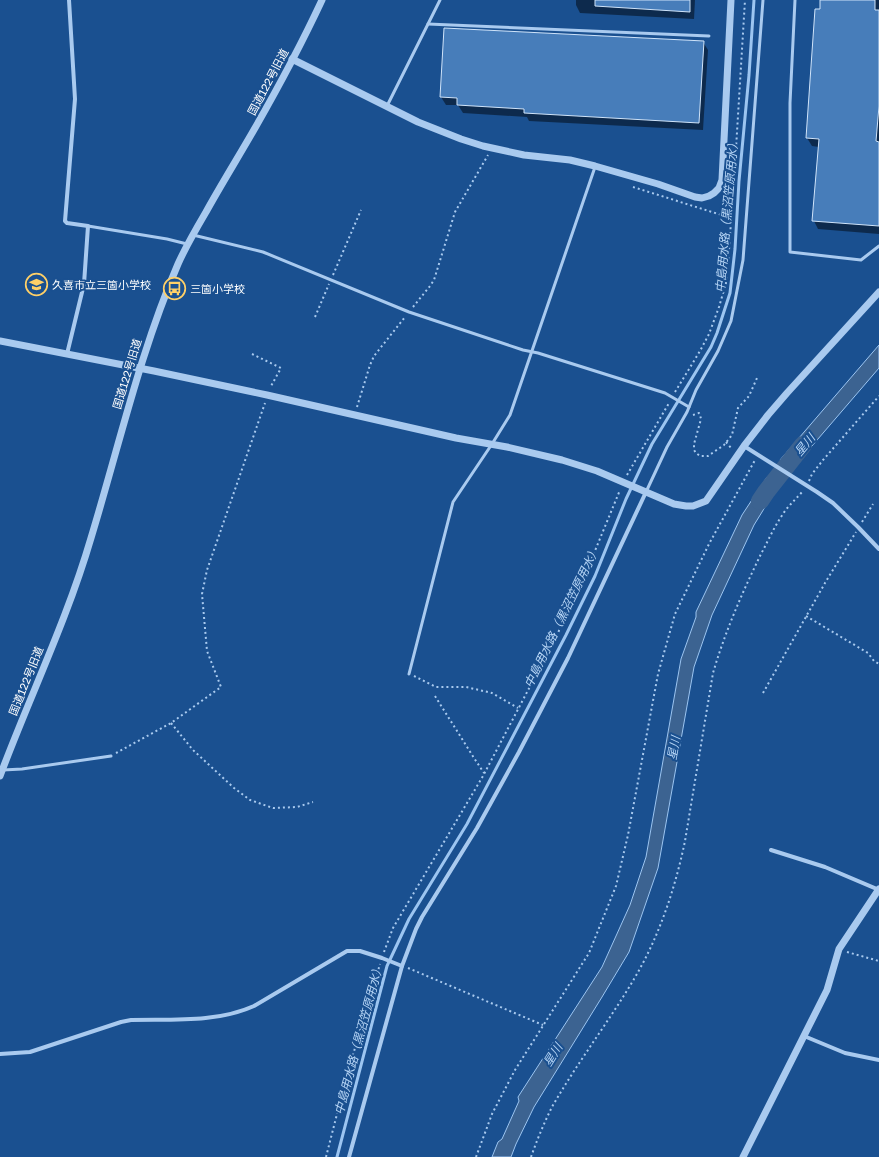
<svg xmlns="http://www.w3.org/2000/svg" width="879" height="1157" font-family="'Golos Text','Noto Sans JP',sans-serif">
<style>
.water{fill:#3c6391;stroke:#9cc5f1}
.shadow{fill:#0007}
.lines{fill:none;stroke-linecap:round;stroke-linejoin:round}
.stream{stroke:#9cc5f1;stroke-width:3}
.river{stroke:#3c6391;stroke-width:18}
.building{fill:#477dba;stroke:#d0e4fa}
.path{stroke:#a9caef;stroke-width:2;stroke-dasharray:2 3;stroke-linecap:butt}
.service{stroke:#a9caef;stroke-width:3}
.minor{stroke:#a9caef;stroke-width:4}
.tertiary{stroke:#a9caef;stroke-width:7}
.labels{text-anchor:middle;stroke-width:4;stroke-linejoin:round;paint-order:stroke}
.street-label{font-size:11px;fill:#fff;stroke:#1a5090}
.poi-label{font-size:11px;fill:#fff;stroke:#1a5090;text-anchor:start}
.water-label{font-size:12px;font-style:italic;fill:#b5d4f5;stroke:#1a5090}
</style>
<rect width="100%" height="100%" fill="#1a5090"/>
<g class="water">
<polygon points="879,345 879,368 793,468 780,460"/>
<polygon points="767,477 778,486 754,525 712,615 694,667 658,868 629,952 602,997 534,1107 516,1144 511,1157 492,1157 498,1142 502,1139 519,1101 518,1097 602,967 630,905 646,857 681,659 696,617 696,612 742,515"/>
</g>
<g class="shadow">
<polygon points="576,0 695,0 694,19 580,13 576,5"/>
<polygon points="821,0 879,0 879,234 818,229 814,221 819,147 812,146 807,138 816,10 821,10"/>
<polygon points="703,42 708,50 703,130 529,121 527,117 463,113 458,105 446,105 441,97"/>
</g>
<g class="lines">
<polyline class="stream" points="337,1157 387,966 409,919 467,824 566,635 595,576 626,499 652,444 711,347 717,333 730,293 735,249 739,181 749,75 754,0"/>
<polyline class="river" points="760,501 766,492 803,445"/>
</g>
<g class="building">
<polygon points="595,0 690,0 690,12 595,6"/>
<polygon points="820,0 875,0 875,10 879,10 879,106 876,141 879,142 879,226 812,221 819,139 806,138 815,9 820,9"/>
<polygon points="444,28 704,41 699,123 524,113 524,109 457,105 457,98 440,97"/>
</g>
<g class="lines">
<g class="path">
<polyline points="633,187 731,218"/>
<polyline points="333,275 361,210"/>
<polyline points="413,307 430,286 434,280 455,212 488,155"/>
<polyline points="315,317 329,284"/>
<polyline points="252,354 281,368 270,388"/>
<polyline points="675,392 700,351 709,334 719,307 726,283 728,264 735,165 745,0"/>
<polyline points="357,407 370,365 374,356 405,317"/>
<polyline points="693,415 699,413 700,415 701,419 694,444 694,450 696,453 700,456 708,456 724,445 732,435 738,408 749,396 757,378"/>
<polyline points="726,442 732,449"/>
<polyline points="627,475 669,403"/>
<polyline points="809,481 812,474 823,460 879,396"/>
<polyline points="862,522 873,504"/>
<polyline points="806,616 868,653 874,661 879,664"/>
<polyline points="414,676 436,687 466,687 492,693 518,708"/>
<polyline points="763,693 825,583 856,532"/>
<polyline points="435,696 474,758 484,773"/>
<polyline points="171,723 193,750 234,788 250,800 273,808 297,807 313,802"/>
<polyline points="116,753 171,723 221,687 207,651 202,594 207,570 265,403"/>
<polyline points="384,952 393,928 483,776 557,635 592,558 620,490"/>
<polyline points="847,952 879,961"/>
<polyline points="408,968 543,1025"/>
<polyline points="326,1157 347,1075 380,964"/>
<polyline points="476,1157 492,1114 515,1070 589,953 616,886 628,835 658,674 675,614 709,544 755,460"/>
<path d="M531,1157C537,1140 544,1123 552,1107C577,1063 608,1023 634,979C659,937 675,889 685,841L713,673C725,632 742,593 761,554C768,541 774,527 783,514C788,506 796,499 803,491"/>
</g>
<g class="service">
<polyline points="795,0 790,103 790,252 861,260 879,246"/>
<polyline points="428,24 709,36"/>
<polyline points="387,106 440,0"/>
<polyline points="88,226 167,239 187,244"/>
<polyline points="193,235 263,252 409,312 523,350 538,353 665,393 689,407"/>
<polyline points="646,492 667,447 687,412 696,390 718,351 731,321 743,260 763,0"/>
<polyline points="409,674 453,502 492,444 510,415 595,167"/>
<polyline points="3,770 22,769 111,756"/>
</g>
<g class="minor">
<polyline points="67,354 84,284 88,226 67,223 65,221 75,99 69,0"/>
<polyline points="744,446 817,492 833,503 858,527 879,549"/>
<polyline points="771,850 825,867 879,890"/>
<polyline points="804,1036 845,1053 879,1060"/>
<path d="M0,1054L30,1052L121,1022L131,1020C172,1019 216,1023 254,1006L347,951H360L382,958L402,966"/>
<polyline points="349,1157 402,966 416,929 422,917 477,828 519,752 568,658 646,492"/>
</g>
<g class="tertiary">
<polyline points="292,59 418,122 461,139 483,146 524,155 570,160 595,166 658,184 695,197 702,198 709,196 714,193 719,188 722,180 731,0"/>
<polyline points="0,341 154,371 267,395 456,438 507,447 562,460 597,471 674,504 686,506 693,506 706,501 744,446 768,415 787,393 879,292"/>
<path d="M0,776C30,696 67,620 91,538C119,446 140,352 178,264C186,246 196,229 206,212C222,183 239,156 255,128C279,86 302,43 322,0"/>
<polyline points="743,1157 827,990 839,949 879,889"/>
</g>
</g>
<defs>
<symbol id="school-ring" viewBox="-11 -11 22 22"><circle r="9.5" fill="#1a5090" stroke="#ffd067" stroke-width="1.5"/><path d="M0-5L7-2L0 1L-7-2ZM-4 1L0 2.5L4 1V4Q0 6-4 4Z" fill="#ffd067"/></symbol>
<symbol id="bus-ring" viewBox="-11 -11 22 22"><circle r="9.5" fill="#1a5090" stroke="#ffd067" stroke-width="1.5"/><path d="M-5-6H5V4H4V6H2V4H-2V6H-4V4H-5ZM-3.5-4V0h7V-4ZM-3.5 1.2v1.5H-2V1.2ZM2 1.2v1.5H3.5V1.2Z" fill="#ffd067"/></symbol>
</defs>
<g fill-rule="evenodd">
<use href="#school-ring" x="24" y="272" width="25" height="25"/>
<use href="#bus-ring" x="162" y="276" width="25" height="25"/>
</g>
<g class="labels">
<g class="street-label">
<text transform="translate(268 82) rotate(-62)" y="4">国道122号旧道</text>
<text transform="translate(127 374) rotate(-73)" y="4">国道122号旧道</text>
<text transform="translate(26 681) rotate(-68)" y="4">国道122号旧道</text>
</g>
<g class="poi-label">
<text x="52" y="289">久喜市立三箇小学校</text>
<text x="190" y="293">三箇小学校</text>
</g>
<g class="water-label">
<text transform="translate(727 215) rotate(-85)" y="4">中島用水路（黒沼笠原用水）</text>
<text transform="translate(805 445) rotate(-50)" y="4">星川</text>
<text transform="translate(562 617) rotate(-64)" y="4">中島用水路（黒沼笠原用水）</text>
<text transform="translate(674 748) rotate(-80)" y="4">星川</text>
<text transform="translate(359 1039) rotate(-75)" y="4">中島用水路（黒沼笠原用水）</text>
<text transform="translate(553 1055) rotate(-58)" y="4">星川</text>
</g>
</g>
</svg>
